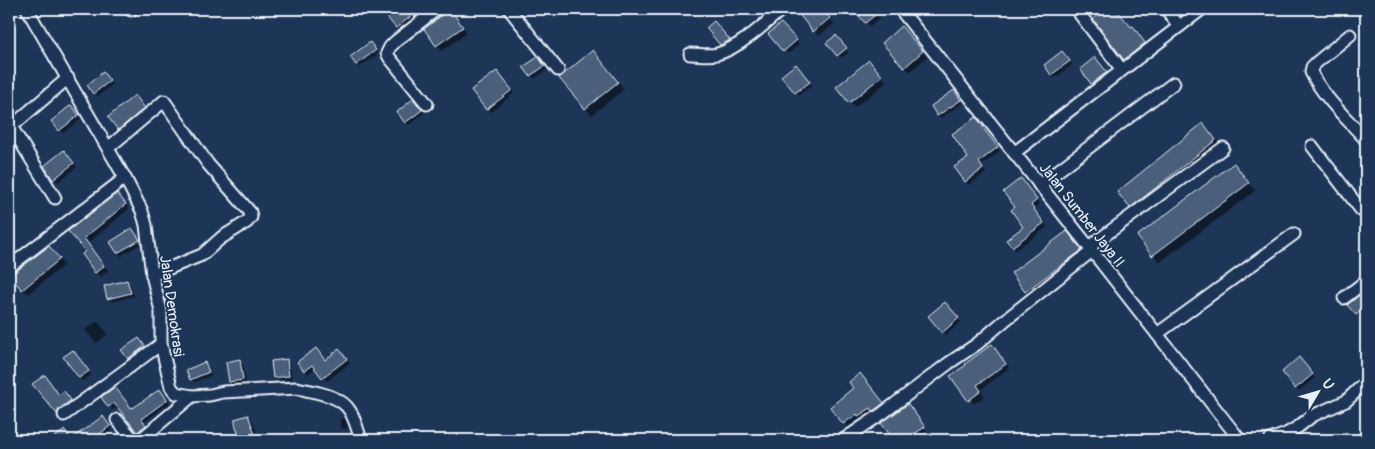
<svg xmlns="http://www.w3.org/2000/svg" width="1375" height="449" font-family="Pangolin,sans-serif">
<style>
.shadow{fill:#0007}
.building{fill:#495e7a;stroke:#e8f1f8}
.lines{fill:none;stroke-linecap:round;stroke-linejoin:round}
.minor-casing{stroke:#e8f1f8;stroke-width:15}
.minor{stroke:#1d3557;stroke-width:11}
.labels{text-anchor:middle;stroke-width:4;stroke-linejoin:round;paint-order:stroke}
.street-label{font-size:15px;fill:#e8f1f8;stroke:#1d3557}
</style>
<rect width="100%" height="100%" fill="#1d3557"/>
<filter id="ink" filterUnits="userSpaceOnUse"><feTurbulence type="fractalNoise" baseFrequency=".02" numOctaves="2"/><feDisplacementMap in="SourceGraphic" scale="10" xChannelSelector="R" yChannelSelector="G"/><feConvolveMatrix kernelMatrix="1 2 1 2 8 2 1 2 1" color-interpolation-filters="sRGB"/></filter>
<g filter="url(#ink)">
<g class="shadow">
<polygon points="40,9 57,9 47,17"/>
<polygon points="382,9 437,9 402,33"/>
<polygon points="446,9 449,9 453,13 467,33 442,51 437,45 443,15"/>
<polygon points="796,9 822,9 834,24 819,36"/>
<polygon points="858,9 887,9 888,10 870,26 856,10"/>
<polygon points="781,24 799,44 788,54 770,35"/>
<polygon points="717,26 732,44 724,48 721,44"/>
<polygon points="906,33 927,57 910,72 905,67"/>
<polygon points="839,40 849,52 841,58 838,55"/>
<polygon points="1146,44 1148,48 1129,63 1125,60"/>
<polygon points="373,47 378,54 360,67 357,64"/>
<polygon points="1065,56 1072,65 1055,78 1045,65"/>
<polygon points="600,59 624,89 592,115 585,108"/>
<polygon points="541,62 547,70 534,79 525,67"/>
<polygon points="1098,62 1109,76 1095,87 1081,69"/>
<polygon points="874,67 887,82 855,107 850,102"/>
<polygon points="799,69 812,85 799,95 796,92"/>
<polygon points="500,76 514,93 491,112 487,109"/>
<polygon points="106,77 112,85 98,96 94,93"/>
<polygon points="957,95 963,103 941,118 938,115"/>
<polygon points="140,102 149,113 124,134 119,129"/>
<polygon points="416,104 424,113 409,125 406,122"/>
<polygon points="74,110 81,119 63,133 59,130"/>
<polygon points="979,122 986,132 985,132 1000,151 981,166 986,173 969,185 965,181"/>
<polygon points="1203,124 1222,147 1137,214 1130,207"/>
<polygon points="67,155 77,167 58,182 54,179"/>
<polygon points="1234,165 1241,172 1255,191 1160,262 1153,255"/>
<polygon points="1024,183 1039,204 1033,209 1047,227 1016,250 1013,246 1025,227 1017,207"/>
<polygon points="122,200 129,209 88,243 108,271 100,277 96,272 87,252 70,231"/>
<polygon points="9,225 14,231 9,235"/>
<polygon points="132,229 142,243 121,256 111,242"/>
<polygon points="1074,240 1088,257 1033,298 1026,291 1013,273"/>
<polygon points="54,253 64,265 28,294 22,289"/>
<polygon points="127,281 130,284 134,296 112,302 108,299 105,287"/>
<polygon points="1366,291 1366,318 1363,321 1349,305"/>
<polygon points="948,307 961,322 946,335 943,332"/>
<polygon points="97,321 108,334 96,343 85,330"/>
<polygon points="142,343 147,350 132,362 129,358"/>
<polygon points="996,350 1009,368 980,390 985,396 974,404 952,377"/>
<polygon points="76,354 91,375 83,381 79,378"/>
<polygon points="342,354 350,363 327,381 316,368 308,374 299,363 325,361"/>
<polygon points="287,360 290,364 292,379 277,380 274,377"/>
<polygon points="239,361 243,364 246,383 234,385 230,382 227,363"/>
<polygon points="1303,362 1315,378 1299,391 1296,388"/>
<polygon points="205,363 208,367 212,375 194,382 191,379"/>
<polygon points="863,378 886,407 877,413 874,411 863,419 861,417 848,427 832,407 855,388"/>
<polygon points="48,380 60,396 67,396 73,404 60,416 34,384"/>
<polygon points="163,394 170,403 143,423 148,429 142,435 118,406 113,410 103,397 131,410"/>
<polygon points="911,409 927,431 913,440 895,440 883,423"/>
<polygon points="247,416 253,421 259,440 243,440 236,420"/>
<polygon points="102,418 112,430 99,440 72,440"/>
<polygon points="340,418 344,418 345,419 349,428 342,429 340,427"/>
<polygon points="176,433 180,440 164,440 163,439"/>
<polygon points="795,434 802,440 787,440"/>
</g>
<g class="building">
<polygon points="380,9 425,9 415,17 413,15 396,28"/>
<polygon points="444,9 450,9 463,27 436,46 424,29 442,15"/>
<polygon points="795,9 822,9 830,18 813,32"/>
<polygon points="853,9 883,9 865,23"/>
<polygon points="1106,9 1116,9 1131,27 1133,26 1145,43 1124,60 1093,19"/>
<polygon points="714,21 730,40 720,45 706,28"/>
<polygon points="781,23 797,40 783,52 768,34"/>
<polygon points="901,26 923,51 904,68 882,43"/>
<polygon points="836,35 847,48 837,56 826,43"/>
<polygon points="370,42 376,50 356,65 350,57"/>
<polygon points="593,50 618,82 585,109 559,78"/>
<polygon points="1062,51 1070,61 1051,75 1044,65"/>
<polygon points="538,57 545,66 530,76 523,67"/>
<polygon points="1095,57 1107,72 1091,84 1080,69"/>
<polygon points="869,60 882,76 849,103 836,87"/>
<polygon points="796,64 810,82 795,93 781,76"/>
<polygon points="497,71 512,90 486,110 471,90"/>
<polygon points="103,72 110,81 93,94 87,85"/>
<polygon points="954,90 961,100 937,116 931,106"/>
<polygon points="135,95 145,108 118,130 108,117"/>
<polygon points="413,99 422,110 405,123 397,112"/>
<polygon points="71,105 79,115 59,131 51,121"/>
<polygon points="976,117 984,128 983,128 998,147 979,162 983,169 965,182 954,167 968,158 952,134"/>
<polygon points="1203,123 1216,140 1158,186 1130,208 1117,192"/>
<polygon points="64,150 74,163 53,180 44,166"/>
<polygon points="1234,163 1249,183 1152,256 1137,236"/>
<polygon points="1021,178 1037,200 1031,205 1044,223 1012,247 1006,240 1023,227 1011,210 1015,207 1003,192"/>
<polygon points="117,193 126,204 84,238 104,266 95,273 82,254 85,251 68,231"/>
<polygon points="132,228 140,240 117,253 110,242"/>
<polygon points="1067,231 1082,250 1025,292 1011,273"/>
<polygon points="49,246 60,259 22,290 10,276"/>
<polygon points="127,280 131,293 107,299 104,286"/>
<polygon points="1366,290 1366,318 1361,311 1356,315 1347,305"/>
<polygon points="945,302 959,318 942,333 928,316"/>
<polygon points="139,338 145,346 128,359 121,350"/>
<polygon points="992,344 1006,364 977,385 981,391 968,401 950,376 966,365 965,364"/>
<polygon points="316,348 325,360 339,349 347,359 322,378 312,365 304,371 297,362"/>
<polygon points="73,350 89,371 79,378 63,357"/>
<polygon points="1299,357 1313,374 1295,389 1282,372"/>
<polygon points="240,359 243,380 229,382 226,362"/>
<polygon points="287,359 289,376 273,378 271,361"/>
<polygon points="205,362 209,372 190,380 186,370"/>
<polygon points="860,373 884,403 873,411 871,408 858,416 857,414 843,424 830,407 853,388 849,382"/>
<polygon points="45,375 59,395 64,391 71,400 59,409 57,414 32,384"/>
<polygon points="115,387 131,408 133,407 133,408 160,389 167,400 141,419 146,425 137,432 114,403 108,407 101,397"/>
<polygon points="908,404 925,427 905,440 894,440 881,423"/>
<polygon points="248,415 257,440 241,440 235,424 235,419"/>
<polygon points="103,416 110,426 92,440 50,440 65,430 71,439"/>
</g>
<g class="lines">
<defs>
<g id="minor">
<path d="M27,9L125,178L142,211L146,225L152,275L161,311V344L171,387L176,393L192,396L210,395L223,392L297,388C314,392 341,395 350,411C355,419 358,431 361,440"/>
<polyline points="131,9 131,10"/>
<polyline points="509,9 558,70"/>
<polyline points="900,9 1089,247 1240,440"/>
<polyline points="1076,9 1122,70"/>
<polyline points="1166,9 1179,26"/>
<path d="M1350,35L1317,62L1312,67L1311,72C1323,97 1348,120 1366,140"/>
<path d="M690,54C699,54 709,56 717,54C738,49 766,23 782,9"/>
<polyline points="427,104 389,57 387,53 390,47 396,41 437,9"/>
<polyline points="9,123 55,198"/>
<polyline points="11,127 68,78"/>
<polyline points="1312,146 1361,210 1366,208"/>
<polyline points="108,148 164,101 208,164 250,212 251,217 247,222 221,238 202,255 152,275"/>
<polyline points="1014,153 1202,9"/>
<polyline points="1039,185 1174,83"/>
<polyline points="1089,247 1223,148"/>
<polyline points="9,267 125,178"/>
<polyline points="1344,298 1366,281"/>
<polyline points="1157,334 1294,234"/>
<polyline points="64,415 161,344"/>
<polyline points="117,420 134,440"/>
<polyline points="140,440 192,396"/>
<polyline points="843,440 883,413 949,363 977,344 1004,321 1092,251"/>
<polyline points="1270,440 1286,434 1298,427 1312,416 1346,401 1366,382"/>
</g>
</defs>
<use href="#minor" class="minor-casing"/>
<use href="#minor" class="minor"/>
</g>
</g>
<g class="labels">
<g class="street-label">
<text transform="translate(1082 215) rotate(52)" y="5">Jalan Sumber Jaya II</text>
<text transform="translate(172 306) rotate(82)" y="5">Jalan Demokrasi</text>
</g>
</g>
<rect width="1375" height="449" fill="none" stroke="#1d3557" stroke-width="30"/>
<rect x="15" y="15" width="1345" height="419" fill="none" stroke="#e8f1f8" stroke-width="2" filter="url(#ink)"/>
<g transform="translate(1318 392) rotate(52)" stroke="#1d3557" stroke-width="4" paint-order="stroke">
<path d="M0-4L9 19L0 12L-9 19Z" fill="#e8f1f8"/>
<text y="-8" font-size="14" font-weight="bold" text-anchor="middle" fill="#e8f1f8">U</text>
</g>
</svg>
